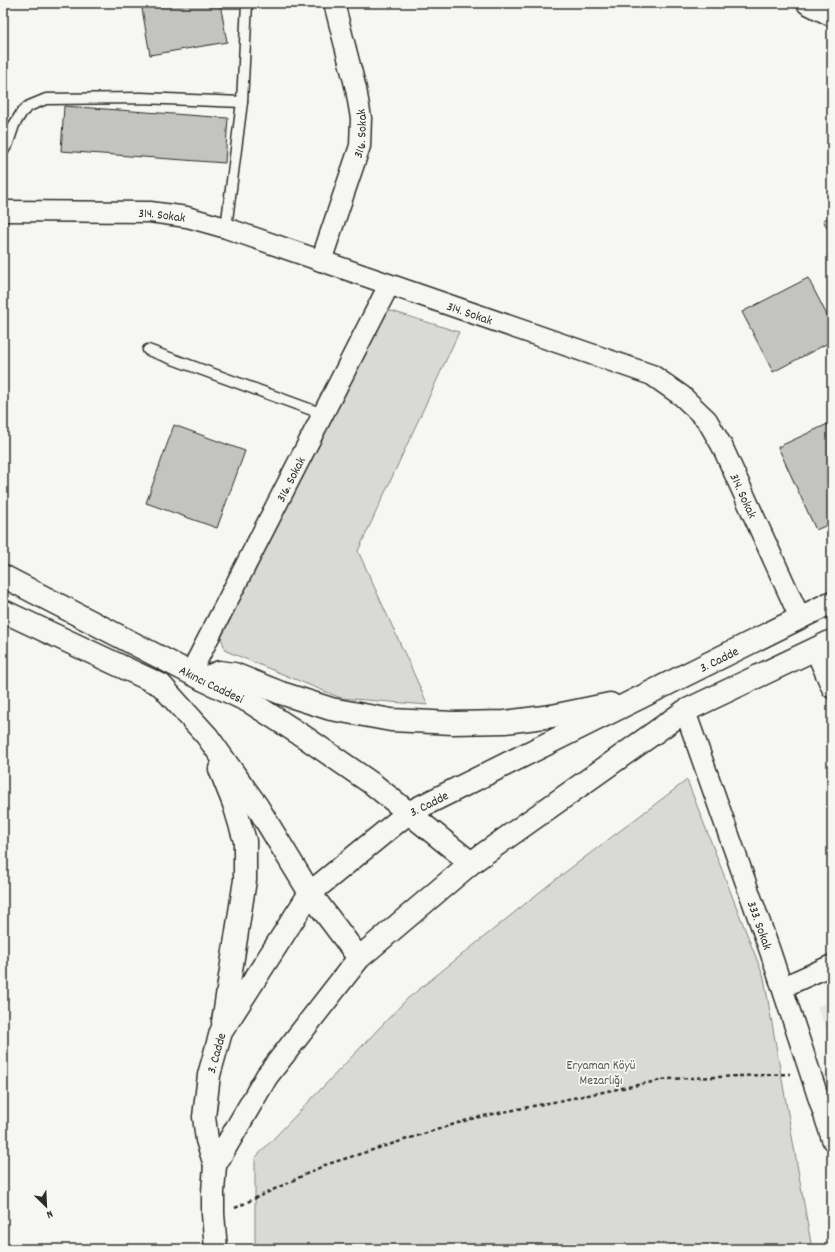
<svg xmlns="http://www.w3.org/2000/svg" width="835" height="1252" font-family="Dekko,sans-serif">
<style>
.built{fill:#e7e7e3}
.green{fill:#d9d9d5;stroke:#828280}
.building{fill:#c3c3c0;stroke:#2b2b2b}
.lines{fill:none;stroke-linecap:round;stroke-linejoin:round}
.lane-casing{stroke:#2b2b2b;stroke-width:13}
.street-casing{stroke:#2b2b2b;stroke-width:23}
.secondary-casing{stroke:#2b2b2b;stroke-width:25}
.highway-casing{stroke:#2b2b2b;stroke-width:25}
.path{stroke:#2b2b2b;stroke-width:2.5;stroke-dasharray:4 3;stroke-linecap:butt}
.lane{stroke:#f6f6f2;stroke-width:10}
.street{stroke:#f6f6f2;stroke-width:20}
.secondary{stroke:#f6f6f2;stroke-width:22}
.highway{stroke:#f6f6f2;stroke-width:22}
.labels{text-anchor:middle;stroke-width:3.5;stroke-linejoin:round;paint-order:stroke}
.street-label{font-size:13px;fill:#2b2b2b;stroke:#f6f6f2}
.park-label{font-size:13px;fill:#565656;stroke:#f6f6f2}
</style>
<rect width="100%" height="100%" fill="#f6f6f2"/>
<filter id="ink" filterUnits="userSpaceOnUse"><feTurbulence type="fractalNoise" baseFrequency=".025" numOctaves="2"/><feDisplacementMap in="SourceGraphic" scale="8" xChannelSelector="R" yChannelSelector="G"/><feConvolveMatrix kernelMatrix="1 2 1 2 8 2 1 2 1" color-interpolation-filters="sRGB"/></filter>
<g filter="url(#ink)">
<polygon class="built" points="832,1000 832,1041 817,1007"/>
<g class="green">
<polygon points="385,309 459,332 358,551 428,705 341,698 226,651 221,638"/>
<polygon points="687,780 764,978 812,1249 292,1249 255,1245 255,1158 407,999 551,883"/>
</g>
<g class="building">
<polygon points="141,3 220,3 227,42 150,55"/>
<polygon points="64,106 228,118 225,163 61,151"/>
<polygon points="832,216 832,237 823,220"/>
<polygon points="808,278 832,325 832,341 773,372 742,312"/>
<polygon points="832,422 832,523 816,530 778,447"/>
<polygon points="174,425 245,451 217,528 146,503"/>
</g>
<g class="lines">
<defs>
<g id="lane">
<polyline points="3,151 8,143 14,125 22,112 29,106 46,99 141,98 242,102"/>
<polyline points="226,228 242,102 247,3"/>
<polyline points="148,350 323,414"/>
</g>
<g id="street">
<path id="s1" d="M3,211L150,212L187,217L226,228L652,375L682,396L707,420L722,446L800,618"/>
<path id="s2" d="M321,261L360,146L361,118L356,89L334,3"/>
<polyline points="815,649 832,688"/>
<path id="s3" d="M191,672L389,285"/>
<path id="s4" d="M685,711L770,951L832,1139"/>
<polyline points="783,987 832,965"/>
</g>
<g id="secondary">
<path id="s5" d="M3,576L202,679L250,702L306,738L374,785L471,863"/>
<polyline points="3,611 161,685 207,736 257,806 310,893 359,958"/>
<polyline points="202,679 220,672 234,674 281,693 331,709 391,720 453,723 505,722 552,716 610,704"/>
<polyline points="220,769 234,804 245,841 245,880 223,1022"/>
<polyline points="215,1165 267,1076 359,958 471,863 685,711 832,641"/>
<path id="s6" d="M216,1249L213,1214V1192L215,1165L207,1140L204,1117L209,1075L221,1032L310,893L408,813L832,602"/>
</g>
<polyline id="highway" points="808,3 832,15"/>
</defs>
<use href="#lane" class="lane-casing"/>
<use href="#street" class="street-casing"/>
<use href="#secondary" class="secondary-casing"/>
<use href="#highway" class="highway-casing"/>
<polyline class="path" points="235,1208 325,1165 474,1118 667,1079 790,1074"/>
<use href="#lane" class="lane"/>
<use href="#street" class="street"/>
<use href="#secondary" class="secondary"/>
<use href="#highway" class="highway"/>
</g>
</g>
<g class="labels">
<g class="street-label">
<text dy="5" stroke="none"><textPath href="#s2" startOffset="134">316. Sokak</textPath></text>
<text dy="5" stroke="none"><textPath href="#s1" startOffset="159">314. Sokak</textPath></text>
<text dy="5" stroke="none"><textPath href="#s1" startOffset="483">314. Sokak</textPath></text>
<text dy="5" stroke="none"><textPath href="#s3" startOffset="217">316. Sokak</textPath></text>
<text dy="5" stroke="none"><textPath href="#s1" startOffset="831">314. Sokak</textPath></text>
<text dy="5" stroke="none"><textPath href="#s6" startOffset="859">3. Cadde</textPath></text>
<text dy="5" stroke="none"><textPath href="#s5" startOffset="235">Akıncı Caddesi</textPath></text>
<text dy="5" stroke="none"><textPath href="#s6" startOffset="535">3. Cadde</textPath></text>
<text dy="5" stroke="none"><textPath href="#s4" startOffset="227">333. Sokak</textPath></text>
<text dy="5" stroke="none"><textPath href="#s6" startOffset="199">3. Cadde</textPath></text>
</g>
<g class="park-label">
<text x="601" y="1069">Eryaman Köyü<tspan x="601" dy="15">Mezarlığı</tspan></text>
</g>
</g>
<rect width="835" height="1252" fill="none" stroke="#f6f6f2" stroke-width="16"/>
<rect x="8" y="8" width="819" height="1236" fill="none" stroke="#2b2b2b" stroke-width="1.5" filter="url(#ink)"/>
<g transform="translate(46 1206) rotate(156)" stroke="#f6f6f2" stroke-width="3" paint-order="stroke">
<path d="M0-3L7 15L0 10L-7 15Z" fill="#2b2b2b"/>
<text y="-6" font-size="11" font-weight="bold" text-anchor="middle" fill="#2b2b2b">N</text>
</g>
</svg>
